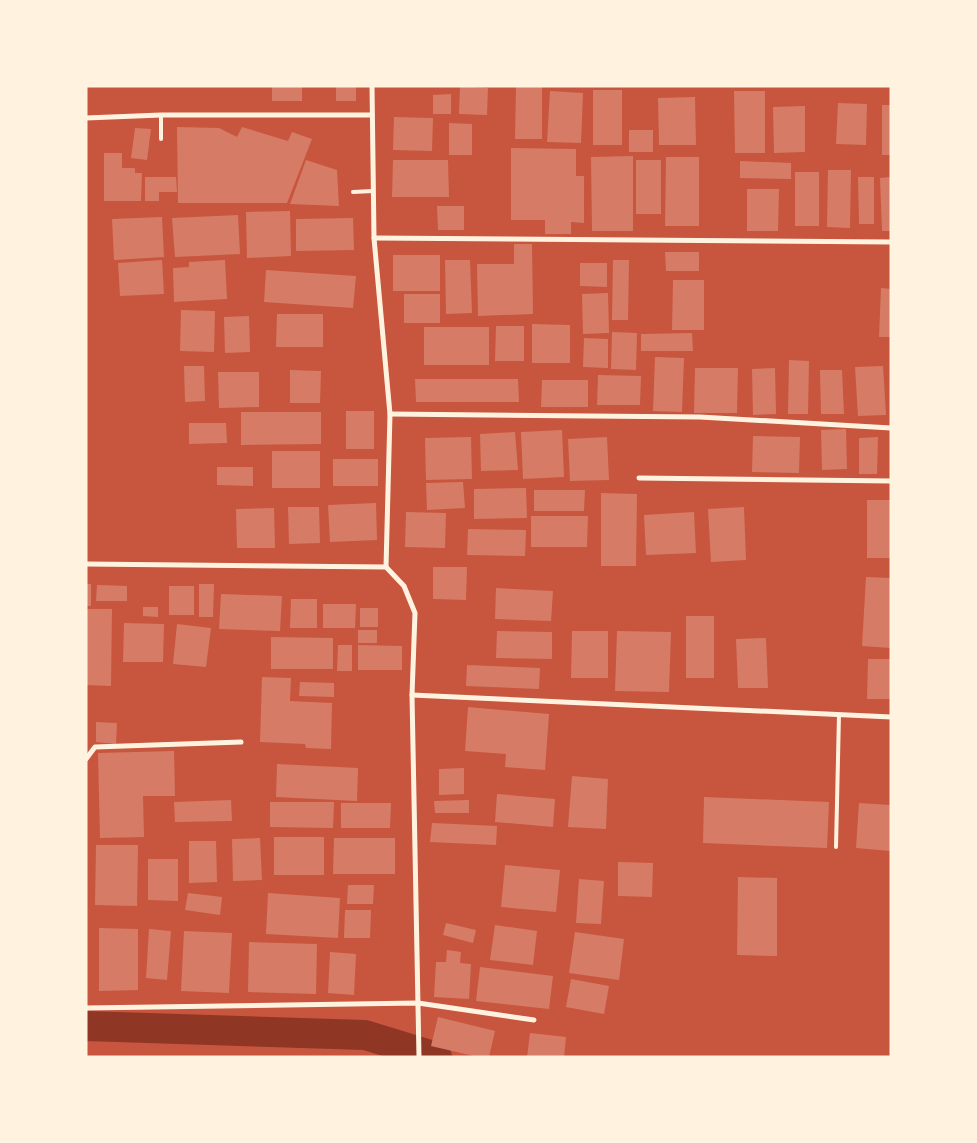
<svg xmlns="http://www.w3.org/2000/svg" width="977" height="1143" font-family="'Exo 2',sans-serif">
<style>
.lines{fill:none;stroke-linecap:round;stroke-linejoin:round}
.canal{stroke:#8f3625;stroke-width:30}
.building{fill:#d67c66}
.service{stroke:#fff3e0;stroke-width:4}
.minor{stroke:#fff3e0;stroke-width:5}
</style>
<rect width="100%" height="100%" fill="#c8553d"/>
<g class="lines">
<polyline class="canal" points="86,1026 365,1035 437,1057"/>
</g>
<g class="building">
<rect x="272" y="86" width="30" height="15"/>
<rect x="336" y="86" width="20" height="15"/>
<polygon points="460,86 488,88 487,115 459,114"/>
<polygon points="516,86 542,86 542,139 515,139"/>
<rect x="593" y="90" width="29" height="55"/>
<polygon points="550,91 583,93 581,143 547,142"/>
<polygon points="734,91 765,91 765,153 735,153"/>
<polygon points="451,94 451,114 433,114 433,95"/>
<polygon points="695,97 696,145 659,145 658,98"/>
<polygon points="838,103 867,104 866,145 836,144"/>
<rect x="882" y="105" width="9" height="50"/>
<polygon points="805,106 805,152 774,153 773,107"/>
<polygon points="394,117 433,118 432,151 393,150"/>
<polygon points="449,123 472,124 472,155 449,155"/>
<polygon points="177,127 219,128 237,137 242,127 288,141 292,132 312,139 287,203 178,203"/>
<polygon points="135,128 151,129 147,160 131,158"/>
<rect x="629" y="130" width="24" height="22"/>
<polygon points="511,148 576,149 576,176 584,176 584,223 571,222 571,234 545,234 545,220 511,220"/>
<polygon points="104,153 122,153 122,168 135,168 135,173 142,173 141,201 104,201"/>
<polygon points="633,156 633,231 592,231 591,157"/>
<polygon points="666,157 699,157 699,226 665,226"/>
<polygon points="306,160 337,170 339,206 290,204"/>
<polygon points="393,160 448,160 449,197 392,197"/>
<rect x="636" y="160" width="25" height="54"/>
<polygon points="740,161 791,163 791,179 740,178"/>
<polygon points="828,170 851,170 850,228 827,227"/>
<rect x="795" y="172" width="24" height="54"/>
<polygon points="145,177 176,177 177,192 159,192 159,201 145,201"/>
<polygon points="858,177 874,177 874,224 859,224"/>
<polygon points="891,177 891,231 882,231 880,178"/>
<polygon points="747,189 779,189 778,231 747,231"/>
<polygon points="437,206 464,206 464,230 438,230"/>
<polygon points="290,211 291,256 247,258 246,212"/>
<polygon points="238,215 240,254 175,257 172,218"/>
<polygon points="162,217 164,257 114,260 112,219"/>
<polygon points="353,218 354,250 296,251 296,219"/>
<polygon points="514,244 532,244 533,314 478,316 477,264 514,264"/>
<polygon points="665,252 699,252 699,271 666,271"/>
<rect x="393" y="255" width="47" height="36"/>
<polygon points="162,260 164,294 120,296 118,263"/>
<polygon points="225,260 227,299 174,302 173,268 189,267 189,262"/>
<polygon points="445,260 470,260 472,313 446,314"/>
<polygon points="613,260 629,260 628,320 612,320"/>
<polygon points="580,263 607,263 607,287 580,286"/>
<polygon points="266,270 356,276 353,308 264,302"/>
<polygon points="673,280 704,280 704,330 672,330"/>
<polygon points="881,288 891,289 891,337 879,337"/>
<polygon points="608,293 609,333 583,334 582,294"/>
<rect x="404" y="294" width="36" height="29"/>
<polygon points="181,310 215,311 214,352 180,351"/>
<polygon points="277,314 323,314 323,347 276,347"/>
<polygon points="249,316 250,352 225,353 224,317"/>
<polygon points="532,324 570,325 570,363 532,363"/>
<polygon points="496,326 524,326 524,361 495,361"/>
<rect x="424" y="327" width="65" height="38"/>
<polygon points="612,332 637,333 636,370 611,369"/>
<polygon points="692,333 693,351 641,351 641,334"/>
<polygon points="584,338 608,339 608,368 583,367"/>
<polygon points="655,357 684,358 682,412 653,411"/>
<polygon points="789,360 809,361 808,414 788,414"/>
<polygon points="184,366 204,366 205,401 185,402"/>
<polygon points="883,366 886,415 858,416 855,367"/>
<polygon points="695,368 738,368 737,413 694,413"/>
<polygon points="775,368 776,414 753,415 752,369"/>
<polygon points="290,370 321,371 320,403 290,403"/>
<polygon points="820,370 842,370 844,414 821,414"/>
<polygon points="218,372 259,372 259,407 219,408"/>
<polygon points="598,375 641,376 640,405 597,405"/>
<polygon points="415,379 518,379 519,402 416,402"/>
<polygon points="542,380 588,380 588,407 541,407"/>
<rect x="346" y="411" width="28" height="38"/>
<polygon points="241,412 321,412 321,444 241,445"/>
<polygon points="189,423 226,423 227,443 189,444"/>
<polygon points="846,429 847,469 822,470 821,430"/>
<polygon points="562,430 564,477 523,479 521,432"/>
<polygon points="515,432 518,470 481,471 480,434"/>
<polygon points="753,436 800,437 799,473 752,472"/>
<polygon points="471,437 472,479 426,480 425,438"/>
<polygon points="607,437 609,480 570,481 568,439"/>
<polygon points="878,437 877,474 859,474 859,438"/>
<rect x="272" y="451" width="48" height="37"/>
<rect x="333" y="459" width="45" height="27"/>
<polygon points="217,467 253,467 253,486 217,485"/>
<polygon points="463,482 465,508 427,510 426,483"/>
<polygon points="526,488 527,518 474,519 474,489"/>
<polygon points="534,490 585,490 584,511 534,511"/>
<polygon points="601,493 637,494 636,566 601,566"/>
<rect x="867" y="500" width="24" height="58"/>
<polygon points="376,503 377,540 330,542 328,505"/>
<polygon points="288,507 319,507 320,543 289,544"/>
<polygon points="744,507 746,560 711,562 708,509"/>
<polygon points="274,508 275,548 237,548 236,509"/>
<polygon points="406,512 446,513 445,548 405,547"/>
<polygon points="694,512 696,553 646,555 644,515"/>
<polygon points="531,516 588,516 587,547 531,547"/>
<polygon points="468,529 526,530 525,556 467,555"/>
<polygon points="433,567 467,567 466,600 433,599"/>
<polygon points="866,577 891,578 891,648 862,646"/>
<rect x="86" y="584" width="5" height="22"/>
<polygon points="199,584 214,584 213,617 199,617"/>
<polygon points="97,585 127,586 127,601 96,601"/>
<rect x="169" y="586" width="25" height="29"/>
<polygon points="496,588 553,591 551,621 495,619"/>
<polygon points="221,594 282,596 280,631 219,629"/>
<polygon points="291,599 317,599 317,628 290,628"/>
<polygon points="323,604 356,604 355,628 323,628"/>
<polygon points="143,607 158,607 158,617 143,616"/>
<rect x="360" y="608" width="18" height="19"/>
<polygon points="86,609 112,609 111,686 86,685"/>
<rect x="686" y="616" width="28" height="62"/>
<polygon points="124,623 164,624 163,662 123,662"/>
<polygon points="177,624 211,628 206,667 173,664"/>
<rect x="358" y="630" width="19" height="13"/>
<polygon points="497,631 552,632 552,659 496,658"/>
<polygon points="572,631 608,631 608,678 571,678"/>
<polygon points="617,631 671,632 669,692 615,691"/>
<polygon points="271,637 333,638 333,669 271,669"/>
<polygon points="766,638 768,688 738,688 736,639"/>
<polygon points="338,645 352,645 352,671 337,671"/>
<polygon points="358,645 402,646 402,670 358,670"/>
<polygon points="868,659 891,659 891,699 867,699"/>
<polygon points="467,665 540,668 539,689 466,686"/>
<polygon points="262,677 291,678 290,701 332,703 331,749 306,748 305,744 260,742"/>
<polygon points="300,682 334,683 334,697 299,696"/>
<polygon points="468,707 549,714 545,770 505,767 506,754 465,751"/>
<polygon points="96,722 117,723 116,744 96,742"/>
<polygon points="174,751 175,796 143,796 144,837 100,838 98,753"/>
<polygon points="277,764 358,768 357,801 276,797"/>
<polygon points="464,768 464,794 439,795 439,769"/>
<polygon points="572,776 608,779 606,829 568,827"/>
<polygon points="497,794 555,799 553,827 495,822"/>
<polygon points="704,797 829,802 827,848 703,843"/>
<polygon points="231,800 232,821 175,822 174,802"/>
<polygon points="469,800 469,813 435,813 434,801"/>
<polygon points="270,802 334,802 333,828 270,827"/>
<polygon points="341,803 391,803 390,828 341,828"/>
<polygon points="859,803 891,805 891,851 856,848"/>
<polygon points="432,823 497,826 496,845 430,842"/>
<rect x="274" y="837" width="50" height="38"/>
<polygon points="260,838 262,880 233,881 232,839"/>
<polygon points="334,838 395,838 395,874 333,874"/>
<polygon points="189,841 216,841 217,882 189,883"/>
<polygon points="96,845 138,845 137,906 95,905"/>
<polygon points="148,859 178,859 178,901 148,900"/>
<polygon points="618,862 653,863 652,897 618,896"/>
<polygon points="505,865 560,870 556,912 501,907"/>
<polygon points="738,877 777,878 777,956 737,955"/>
<polygon points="579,879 604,881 601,924 576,923"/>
<polygon points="348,885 374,885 373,904 347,904"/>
<polygon points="188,893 222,897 220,915 185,910"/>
<polygon points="268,893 340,898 338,938 266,934"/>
<polygon points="345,910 371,910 370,938 344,938"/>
<polygon points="446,923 476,930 473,943 443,935"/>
<polygon points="495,925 537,931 533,965 490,960"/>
<polygon points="99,928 138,929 138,990 99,991"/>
<polygon points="149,929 171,931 167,980 146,978"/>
<polygon points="184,931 232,933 229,993 181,991"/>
<polygon points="575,932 624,939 619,980 569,973"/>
<polygon points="249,942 317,944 316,994 248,992"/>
<polygon points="447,950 461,952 460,963 471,964 469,999 434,997 436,962 446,962"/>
<polygon points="330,952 356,954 354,995 328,993"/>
<polygon points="480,967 553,976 549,1009 476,1001"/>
<polygon points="571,979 609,986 604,1014 566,1007"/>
<polygon points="438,1017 495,1031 489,1057 478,1057 431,1046"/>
<polygon points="530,1033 566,1037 564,1057 527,1057"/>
</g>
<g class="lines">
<g class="service">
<polyline points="161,139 161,115"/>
<polyline points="353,192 373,191"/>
<polyline points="836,847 839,715"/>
</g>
<g class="minor">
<polyline points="372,86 374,238 390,414 386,567"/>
<polyline points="86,118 161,115 372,115"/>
<polyline points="374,238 891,242"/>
<polyline points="390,414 700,417 891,428"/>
<polyline points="639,478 891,481"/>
<polyline points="86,564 386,567 404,586 415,613 412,695 419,1057"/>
<polyline points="412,695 891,717"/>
<polyline points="86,759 95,747 241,742"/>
<polyline points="86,1008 418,1003 534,1020"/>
</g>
</g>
<rect width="977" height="1143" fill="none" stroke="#fff3e0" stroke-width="175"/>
</svg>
